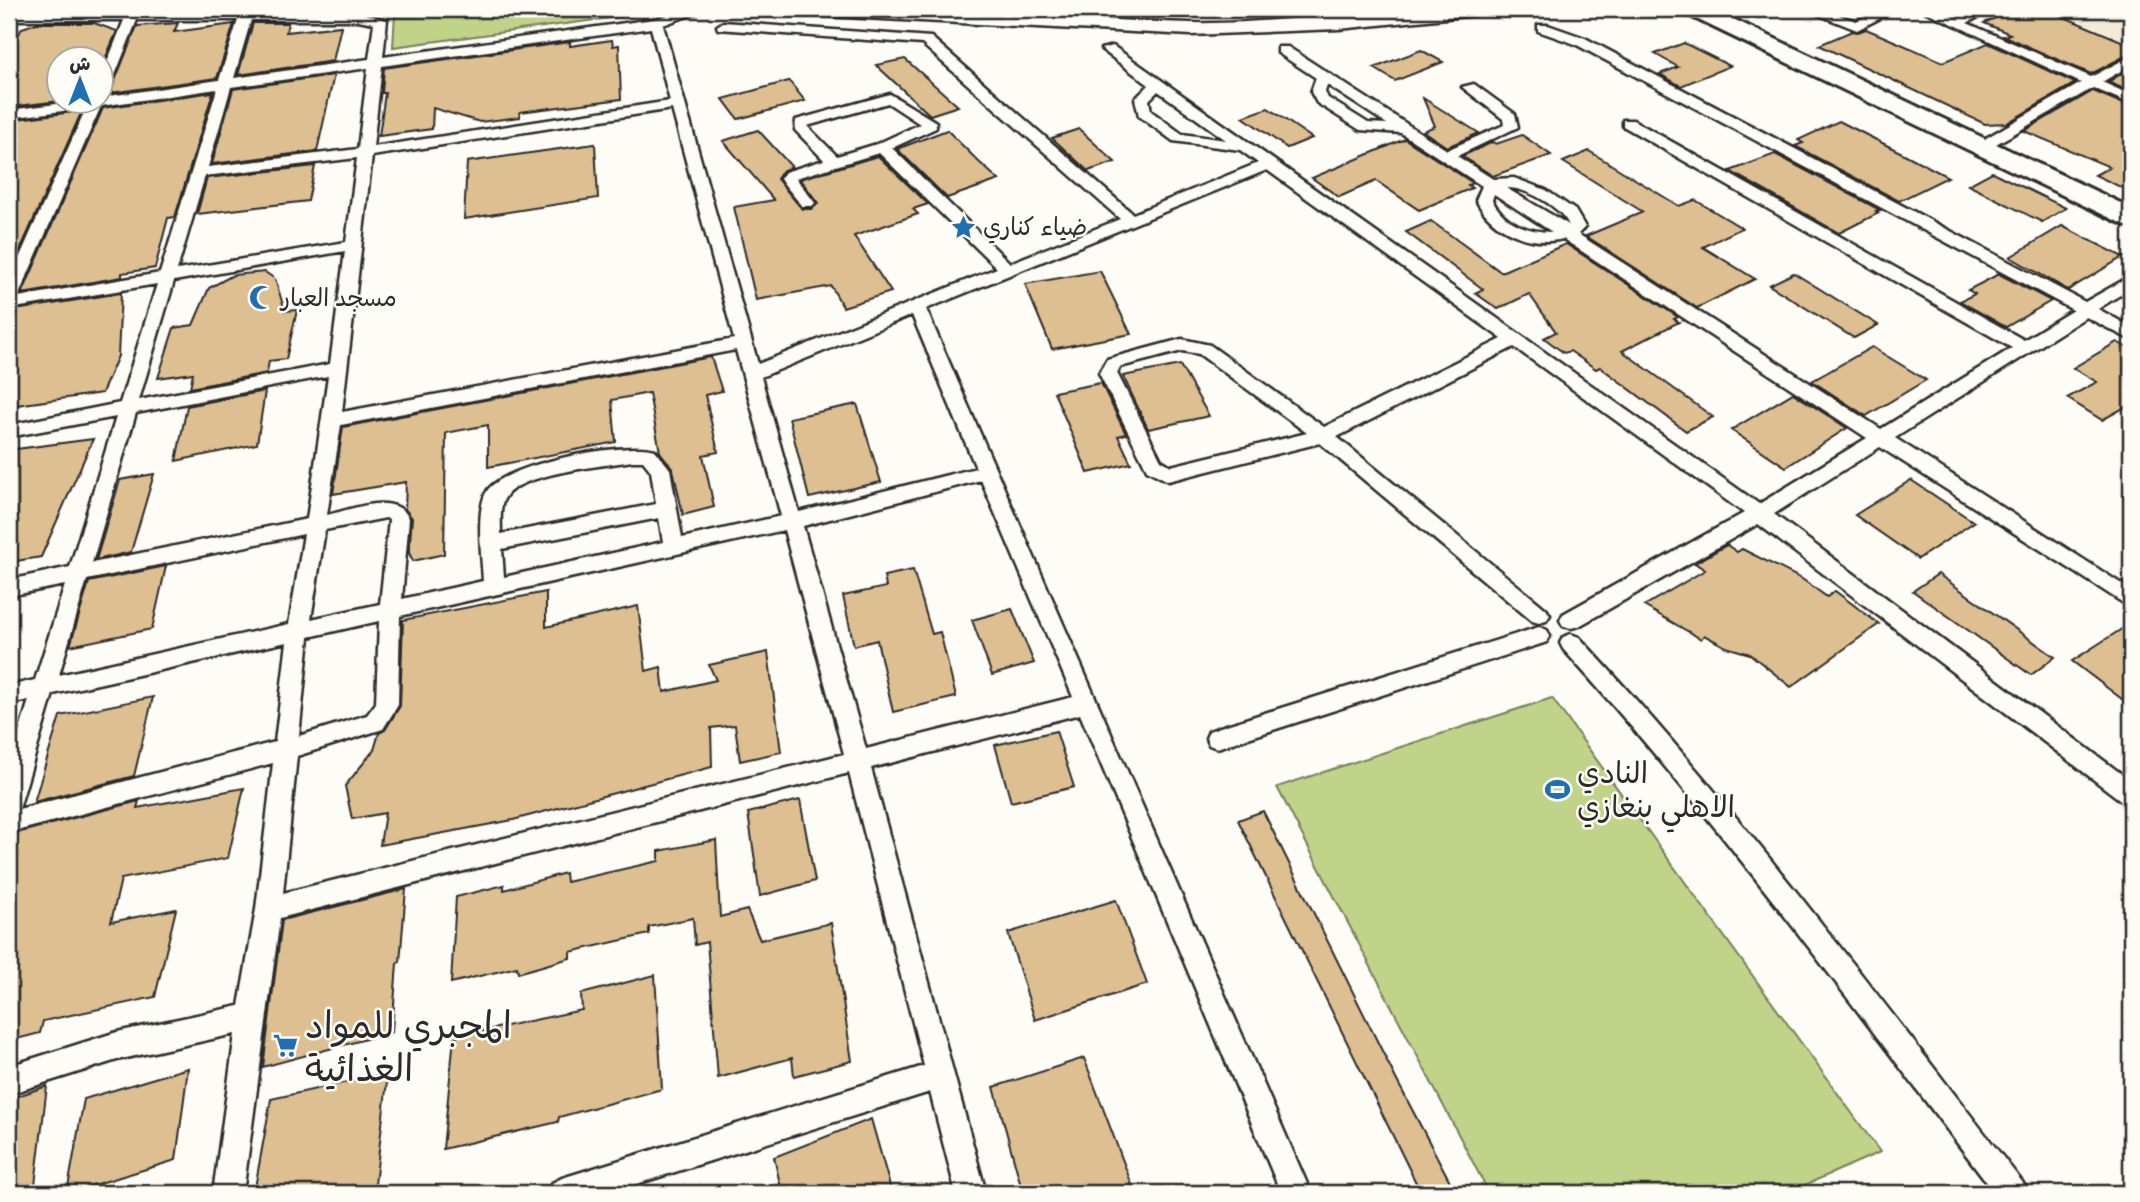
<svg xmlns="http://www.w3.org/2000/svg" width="2140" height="1202" font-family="Caveat,'Playpen Sans Arabic',sans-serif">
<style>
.built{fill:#f4ead8}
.green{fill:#c0d388;stroke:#767f5a;stroke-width:2}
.building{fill:#debf91;stroke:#2b2b2b;stroke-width:2}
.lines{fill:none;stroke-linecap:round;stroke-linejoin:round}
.street-casing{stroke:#2b2b2b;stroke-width:5}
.primary-casing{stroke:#2b2b2b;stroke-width:5}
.highway-casing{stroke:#2b2b2b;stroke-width:6}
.street{fill:#fdfcf7;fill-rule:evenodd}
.primary{fill:#fdfcf7;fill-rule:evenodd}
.highway{fill:#fdfcf7;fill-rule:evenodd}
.labels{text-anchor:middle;stroke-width:5;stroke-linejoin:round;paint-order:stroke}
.far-poi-label{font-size:24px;fill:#2b2b2b;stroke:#fdfcf7;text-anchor:start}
.poi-label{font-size:30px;fill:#2b2b2b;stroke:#fdfcf7;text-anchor:start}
.near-poi-label{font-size:37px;fill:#2b2b2b;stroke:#fdfcf7;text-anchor:start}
</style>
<rect width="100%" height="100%" fill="#fdfcf7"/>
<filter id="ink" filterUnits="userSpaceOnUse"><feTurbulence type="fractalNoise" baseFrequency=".0143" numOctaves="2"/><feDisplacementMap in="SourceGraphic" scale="14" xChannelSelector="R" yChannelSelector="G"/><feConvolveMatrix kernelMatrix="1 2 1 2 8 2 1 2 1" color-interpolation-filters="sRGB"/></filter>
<g filter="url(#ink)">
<polygon class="built" points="2049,9 2131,9 2131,43"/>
<g class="green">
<polygon points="626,9 663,11 393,47 395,13 9,10"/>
<polygon points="1552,698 1880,1152 1787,1193 1489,1193 1277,787"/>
</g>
<g class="building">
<polygon points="2015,9 2045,9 2131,45 2131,53 2091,74 2004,36 2010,34 1984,23"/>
<polygon points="37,23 94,23 117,31 106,57 60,60 60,101 9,107 9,53 22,28"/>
<polygon points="178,23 174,32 234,24 217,78 110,93 137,26"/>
<polygon points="253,23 288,23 286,32 341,26 333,61 238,75"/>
<polygon points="1866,29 1943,62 1988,43 2075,83 2007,123 1985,124 1819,45 1852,31 1858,32"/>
<polygon points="612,40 613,46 619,45 621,99 520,112 520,117 480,122 433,108 432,129 379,136 385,93 382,93 384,68 570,42 570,46"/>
<polygon points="1684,43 1730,66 1681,86 1660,74 1678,67 1655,54"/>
<polygon points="1421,50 1443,62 1395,81 1374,68"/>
<polygon points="905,59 958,106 930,115 876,65"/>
<polygon points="2131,68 2131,92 2108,82"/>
<polygon points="334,75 317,151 212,164 233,89"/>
<polygon points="789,81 805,101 738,119 723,99"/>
<polygon points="2093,91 2131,107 2131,192 2095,175 2110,167 2024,131"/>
<polygon points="213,92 175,217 168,218 155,268 122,273 122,277 22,294 103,108"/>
<polygon points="1423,98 1479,133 1447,147 1423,131 1435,126"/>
<polygon points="1268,108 1312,138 1287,148 1243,117"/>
<polygon points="82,111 9,275 9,120"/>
<polygon points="1839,121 1904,154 1948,177 1899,201 1795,146 1803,143 1798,140"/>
<polygon points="1079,129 1115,162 1088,171 1052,138"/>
<polygon points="758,130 792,167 783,170 777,179 802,209 812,209 818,203 800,179 878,156 928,204 913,209 918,214 854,236 891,292 843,307 831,286 756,300 734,207 774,200 723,141"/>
<polygon points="947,130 979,162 999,180 947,198 897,149"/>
<polygon points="1522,135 1551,155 1493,176 1462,156 1493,142 1496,144"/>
<polygon points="1405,139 1473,183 1468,185 1472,188 1419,210 1376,181 1339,197 1312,178"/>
<polygon points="595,144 598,198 464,219 467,162"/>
<polygon points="1589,151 1679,206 1695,200 1742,228 1703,247 1755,279 1697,308 1586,236 1643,212 1563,162"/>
<polygon points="1775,154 1880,210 1876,211 1879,213 1839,233 1730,171"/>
<polygon points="315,166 308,201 197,214 207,178"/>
<polygon points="1992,172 2066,208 2042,222 1968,185"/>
<polygon points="1431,221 1501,272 1566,244 1678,317 1674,319 1679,322 1622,351 1713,417 1686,431 1600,367 1596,369 1570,351 1564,353 1544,338 1556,332 1529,294 1498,309 1475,293 1483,289 1406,232"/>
<polygon points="2062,226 2123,257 2068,290 2010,257"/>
<polygon points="1100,271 1131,334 1052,349 1025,284"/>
<polygon points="265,272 275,279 285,311 297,310 286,359 269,361 267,373 190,388 193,373 158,378 174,328 193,325 209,288 233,275"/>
<polygon points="1794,273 1878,325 1854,338 1769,285"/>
<polygon points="1999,274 2051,301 2006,327 1960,301 1975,294 1968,290"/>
<polygon points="121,293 118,356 102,393 9,406 9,311"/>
<polygon points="2117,342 2131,350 2131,404 2102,420 2067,398 2097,382 2073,368"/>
<polygon points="1872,347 1926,380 1866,416 1812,381"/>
<polygon points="711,357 722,391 705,395 718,452 703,455 714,507 683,515 673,469 660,452 649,393 612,400 616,442 488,467 488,425 446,433 444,554 413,561 409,553 412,518 405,509 406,482 333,494 343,427"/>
<polygon points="1180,365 1209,416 1148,429 1123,376"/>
<polygon points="1101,383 1126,434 1118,436 1131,463 1088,473 1054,392"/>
<polygon points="265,391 257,444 176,461 187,406"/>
<polygon points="1793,393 1847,428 1786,467 1731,430"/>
<polygon points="857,404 881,482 809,498 789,418"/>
<polygon points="93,439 41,557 9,562 9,450"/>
<polygon points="154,474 131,552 96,560 120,480"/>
<polygon points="1911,480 1974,522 1918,559 1855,515"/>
<polygon points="1727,545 1737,552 1742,549 1802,579 1827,597 1835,591 1879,624 1791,687 1750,654 1726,647 1704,635 1701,639 1644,606 1705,570 1695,563"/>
<polygon points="166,566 152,629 70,646 89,582"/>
<polygon points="913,570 932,634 940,632 956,697 893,712 877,640 854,646 843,596 886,587 884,576"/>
<polygon points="1938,574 2055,657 2031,675 1913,591"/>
<polygon points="546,592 546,627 638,606 646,671 661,667 664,692 716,680 709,665 768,652 781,752 740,761 735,725 711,728 712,767 513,820 380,845 385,813 352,819 345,786 374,750 379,733 385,730 400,706 403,620"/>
<polygon points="1012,609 1034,663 992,675 972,620"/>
<polygon points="2131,623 2131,706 2072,661"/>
<polygon points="153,697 134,776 34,802 60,716"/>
<polygon points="1056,731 1074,787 1011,802 995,745"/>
<polygon points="244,788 228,858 121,879 111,922 176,909 155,997 43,1021 40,1033 9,1041 9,835 139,801 137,808"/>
<polygon points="800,800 815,881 760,896 748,813"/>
<polygon points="1263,811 1396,1079 1456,1193 1421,1193 1238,820"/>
<polygon points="716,840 720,917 747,910 760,940 831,923 852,1061 794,1076 792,1058 718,1078 707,942 695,945 693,918 649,927 649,934 570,952 570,958 518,973 517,967 451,983 456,897 504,885 504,890 565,873 566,882 659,861 659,851"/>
<polygon points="406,889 400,962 397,963 392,1032 263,1067 282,920"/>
<polygon points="1116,900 1147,984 1035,1020 1008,933"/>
<polygon points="655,975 662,1089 559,1117 558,1122 443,1149 454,1037 582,1010 581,994"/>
<polygon points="1084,1058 1135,1193 1023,1193 994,1087"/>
<polygon points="188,1068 176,1160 67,1193 84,1099"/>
<polygon points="388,1073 374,1193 254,1193 271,1099"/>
<polygon points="47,1086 34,1193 9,1193 9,1099"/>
<polygon points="871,1119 892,1193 782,1193 774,1157"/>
</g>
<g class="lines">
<defs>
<g id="street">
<path d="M689,9H707L663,25L758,364L997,268L879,153L796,178L815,203L812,206H802L780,179L785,172L824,160L795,130L796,120L890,94L936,122V128L892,148L1010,263L1120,219L922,44L718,29L717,26L723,22L931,37L1133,214L1258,163L1240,150L1173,141L1139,116L1135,99L1149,85L1101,49L1113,46L1759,504L1867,438L1563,239C1529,247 1492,231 1476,200L1482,186L1401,133L1360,130L1317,103L1311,92L1316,78L1278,53V47H1288L1447,150L1504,125L1503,119L1462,87L1474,84L1515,114L1518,127L1457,156L1493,179L1514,178L1546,190L1575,210L1585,227L1578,234L1881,429L2012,348L1623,126V120H1633L2024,340L2073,310L1575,44L1538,31V25H1548L1585,38L2085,302L2131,276V288L2098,309L2131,327V340L2086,317L1895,438L2131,590V608L1880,447L1774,514L2131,781V805L2123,802L1758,524L1579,626L1571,628L1563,626L1560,620L1563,614L1744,513L1514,347L1337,437L1546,609L1550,615L1546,621L1539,623L1532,621L1320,443L1168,481L1147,470L1099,373L1107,359L1182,339L1210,345L1324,427L1502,339L1267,170L926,309L1311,1193H1281L1080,714L871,768L986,1193H956L930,1092L608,1193H547L552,1183L562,1178L924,1066L849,773L280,918L243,1193H213L235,1034L117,1060L9,1094V1066L117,1032L239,1006L256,909L273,763L9,833V766L29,700L9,704V686L35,680L65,585L9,596V580L70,567L116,417L9,437V425L120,403L157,284L9,309V281L86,108L9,118V110L72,102H102V97L219,80L238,20H137L109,90L102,94V75L124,20H9V12H358L387,20L383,57L654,19ZM251,20H358L374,23L369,59L234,78ZM651,28L670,101L373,147L382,66ZM368,68L358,149L208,167L231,87ZM1327,85L1387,124L1368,123L1328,98L1325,92ZM217,89L160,273L18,297L101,106ZM1158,91L1226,140L1182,134L1151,111L1149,100ZM888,103L920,124L877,144L837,156L807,126ZM672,109L734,339L342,412L372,156ZM357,158L346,242L177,270L205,176ZM1506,188C1526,187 1561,207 1569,225ZM1494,194L1552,232C1528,232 1504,223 1492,200ZM345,251L330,364L139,400L174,281ZM912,315L976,468L799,512L761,377ZM736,350L781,516L682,538L670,469L655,450C624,441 505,464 487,491C475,510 482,559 483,581L402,599L409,518C394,491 351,510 327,515L341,425ZM1182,351L1199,354L1307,433L1171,466L1161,460L1117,373L1120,367ZM328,376L307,519L92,563L136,413ZM632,461H643L651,471L656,504L501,534C501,522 499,505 506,496C522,473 604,466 632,461ZM981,480L1073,697L866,749L803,526ZM386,518L389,520L380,604L311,619L325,530ZM659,518L663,542L504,577L502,549ZM784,530L844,754L283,893L297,756L383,729L398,705L400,616ZM304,534L289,624L59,675L87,580ZM379,621L376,703L367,715L299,736L309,637ZM287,642L275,742L19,809L53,694Z"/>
<polygon points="1804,9 1821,9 1856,21 1882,9 1898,9 1857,30"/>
<polygon points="1920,9 1936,9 1957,18 1977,9 1993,9 1967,23 2091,77 2131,56 2131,65 2102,82 2131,95 2131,104 2093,88 1996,144 1986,144 1986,138 2081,83"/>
<polygon points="1539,627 1547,630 1550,636 1547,642 1217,748 1209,745 1206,738 1209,731 1217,728"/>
<path d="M1571,634L1579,637C1739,809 1879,998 2023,1183L2028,1193H1995C1855,1009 1719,821 1563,649L1560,643L1563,637Z"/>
</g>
<path id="primary" d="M796,9C927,3 1058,20 1189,23C1288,25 1387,4 1486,9L1476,15L1339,29L1191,35L806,15Z"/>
<polygon id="highway" points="1682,9 1712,9 2131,208 2131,228 1686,14"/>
</defs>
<use href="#street" class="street-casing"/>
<use href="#primary" class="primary-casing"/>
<use href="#highway" class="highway-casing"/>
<use href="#street" class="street"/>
<use href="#primary" class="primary"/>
<use href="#highway" class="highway"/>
</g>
</g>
<defs>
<symbol id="sight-bare" viewBox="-9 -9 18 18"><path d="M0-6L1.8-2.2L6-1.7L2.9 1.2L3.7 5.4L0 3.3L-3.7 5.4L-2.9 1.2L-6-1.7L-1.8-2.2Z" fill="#1f6fb2" stroke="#fdfcf7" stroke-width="2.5" paint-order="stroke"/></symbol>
<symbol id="mosque-bare" viewBox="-9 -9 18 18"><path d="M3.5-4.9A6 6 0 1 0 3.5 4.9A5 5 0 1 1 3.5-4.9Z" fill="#1f6fb2" stroke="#fdfcf7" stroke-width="2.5" paint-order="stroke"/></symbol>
<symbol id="stadium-bare" viewBox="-9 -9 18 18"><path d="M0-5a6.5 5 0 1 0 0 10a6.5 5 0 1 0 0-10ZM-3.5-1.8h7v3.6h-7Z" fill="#1f6fb2" stroke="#fdfcf7" stroke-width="2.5" paint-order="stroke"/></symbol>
<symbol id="supermarket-bare" viewBox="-9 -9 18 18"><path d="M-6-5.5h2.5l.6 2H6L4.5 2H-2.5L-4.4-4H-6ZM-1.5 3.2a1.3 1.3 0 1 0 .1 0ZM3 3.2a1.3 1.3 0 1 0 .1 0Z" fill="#1f6fb2" stroke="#fdfcf7" stroke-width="2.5" paint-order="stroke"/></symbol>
</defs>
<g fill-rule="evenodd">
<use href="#sight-bare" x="946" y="210" width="35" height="35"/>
<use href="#mosque-bare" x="244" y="280" width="35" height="35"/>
<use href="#stadium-bare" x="1540" y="772" width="35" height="35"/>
<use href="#supermarket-bare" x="268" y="1028" width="35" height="35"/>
</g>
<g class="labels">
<g class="far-poi-label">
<text x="983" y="235">ضياء كناري</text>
<text x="281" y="306">مسجد العبار</text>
</g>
<g class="poi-label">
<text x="1577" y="783">النادي<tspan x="1577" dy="34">الاهلي بنغازي</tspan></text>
</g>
<g class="near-poi-label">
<text x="305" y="1038">المجبري للمواد<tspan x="305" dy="43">الغذائية</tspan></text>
</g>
</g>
<rect width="2140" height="1202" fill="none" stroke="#fdfcf7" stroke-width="35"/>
<rect x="18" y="18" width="2105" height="1167" fill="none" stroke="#2b2b2b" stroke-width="2.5" filter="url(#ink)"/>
<g transform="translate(80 80)"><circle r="33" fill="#fdfcf7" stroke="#a9a8a5" stroke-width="2"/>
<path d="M0-5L12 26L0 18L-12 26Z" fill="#1f6fb2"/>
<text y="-10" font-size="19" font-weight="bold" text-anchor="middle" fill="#2b2b2b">ش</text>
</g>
</svg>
